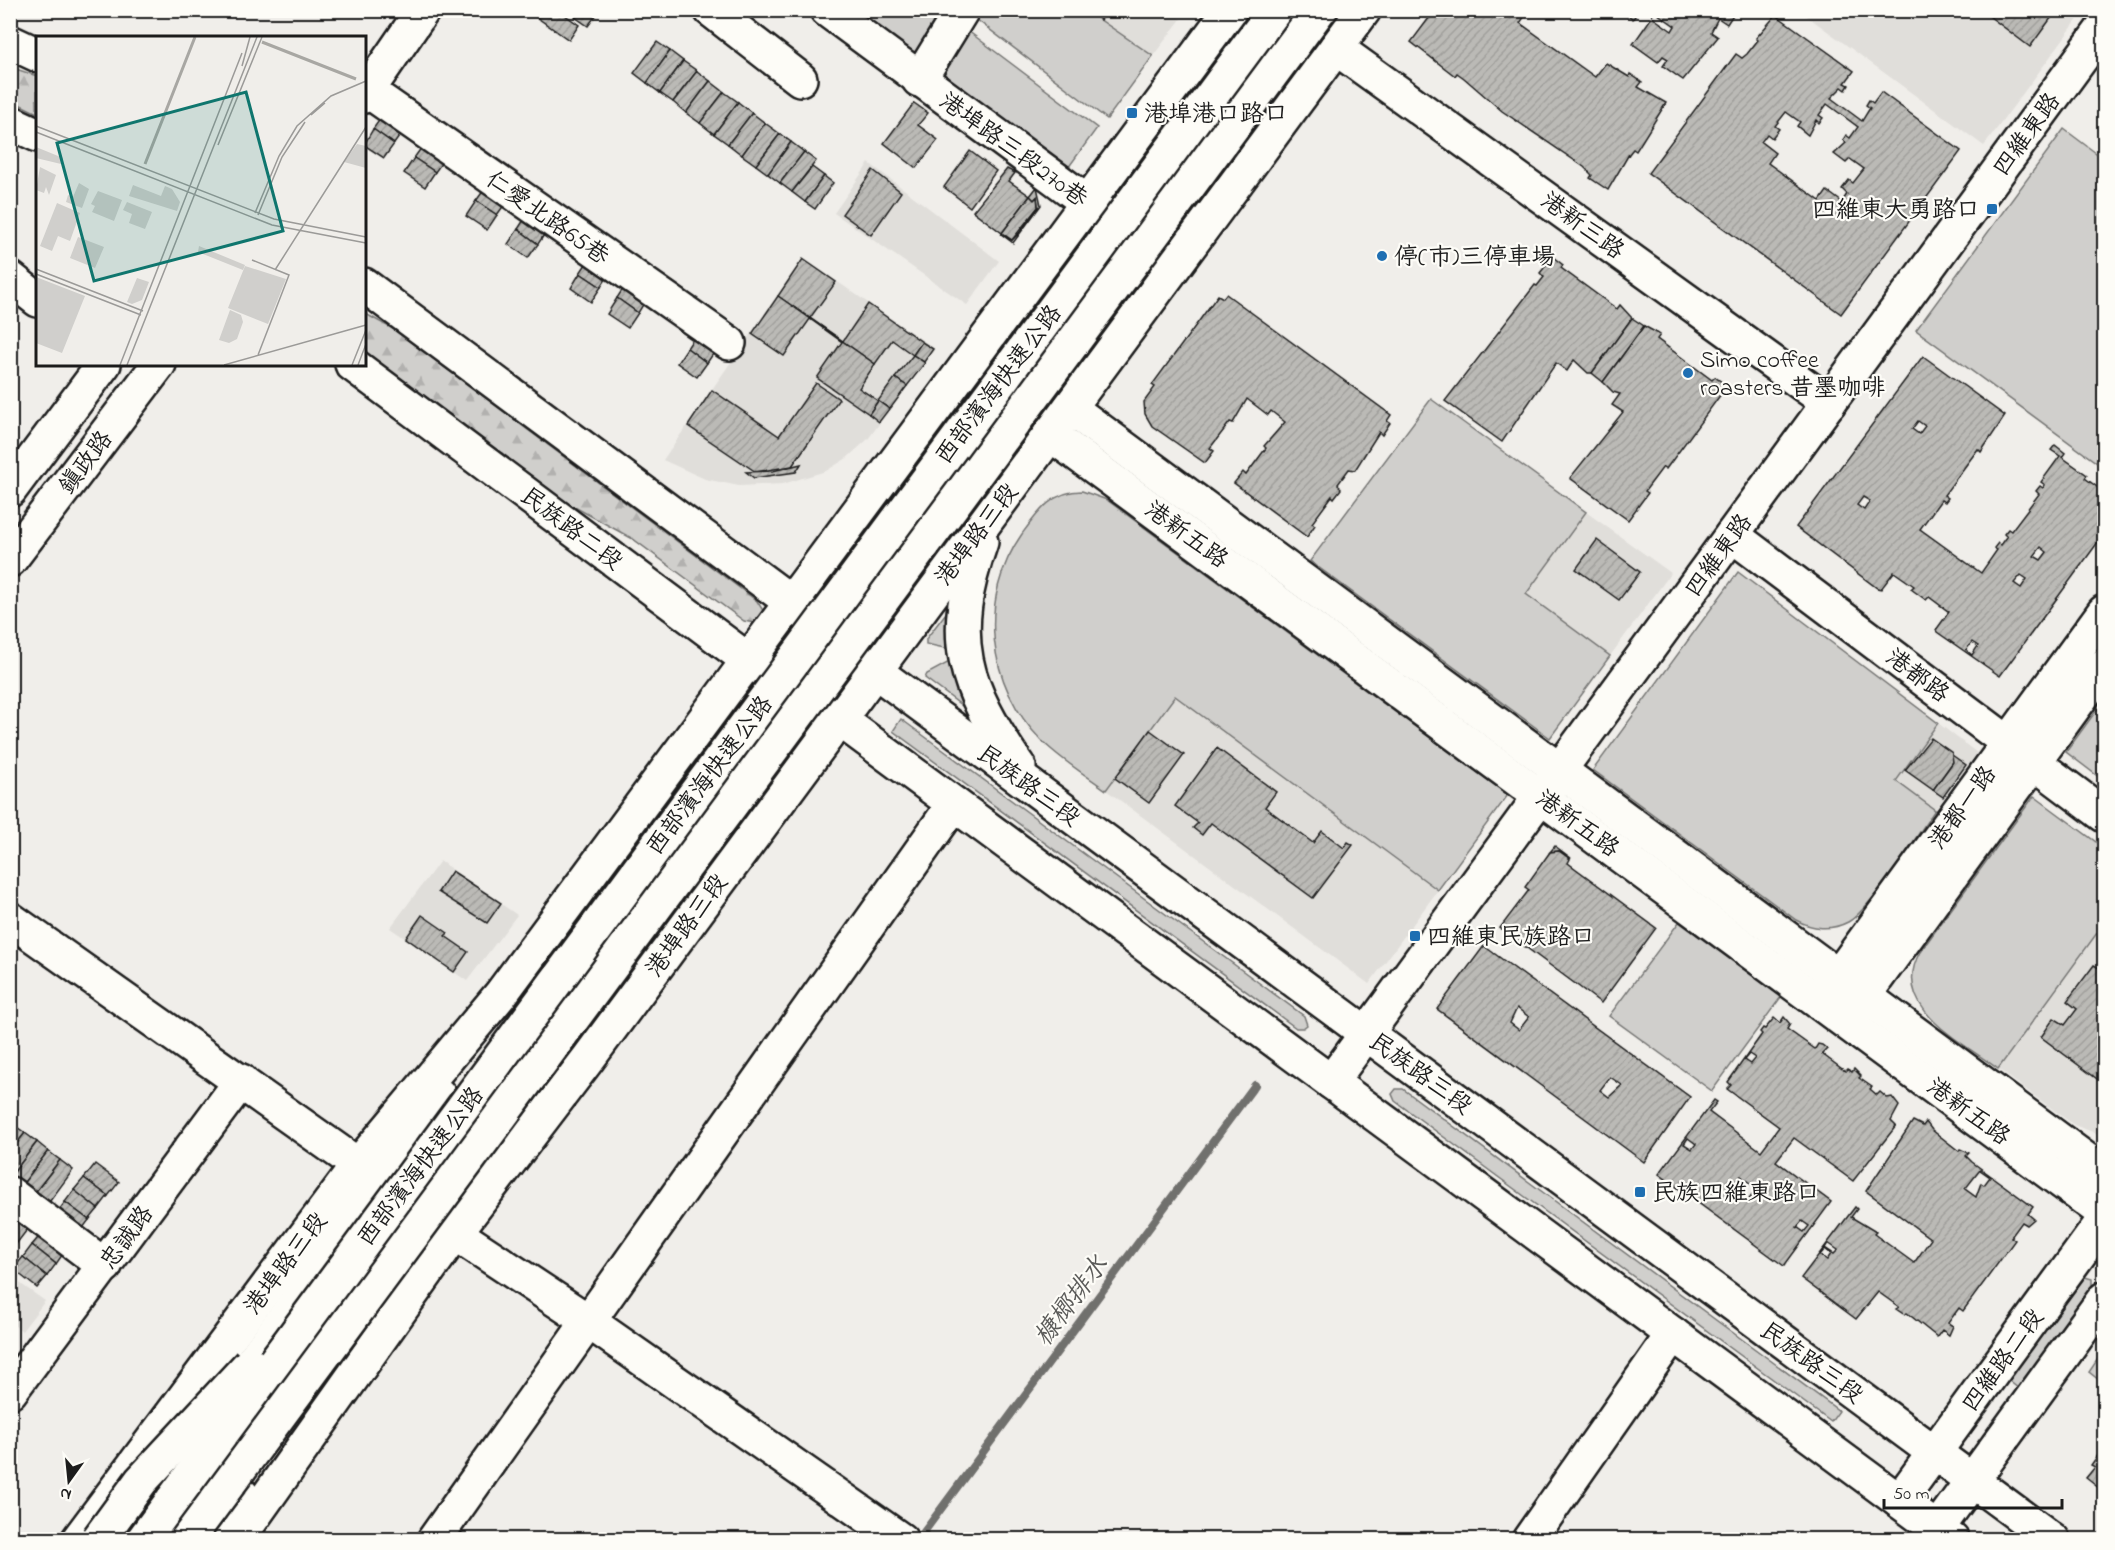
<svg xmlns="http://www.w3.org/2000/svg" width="2115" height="1550" font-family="'Indie Flower','LXGW WenKai TC',sans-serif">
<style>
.built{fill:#e0deda}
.grass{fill:#d0cfcc;stroke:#767674;stroke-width:1.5}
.forest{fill:url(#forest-firs);stroke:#767674;stroke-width:1.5}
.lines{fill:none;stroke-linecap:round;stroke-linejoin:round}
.stream{stroke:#706f6d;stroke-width:8}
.building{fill:url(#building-hatch);stroke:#1c1c1c;stroke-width:1.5;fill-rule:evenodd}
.minor-casing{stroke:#1c1c1c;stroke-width:38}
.minor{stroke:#fdfcf7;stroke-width:33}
.highway-bridge-casing{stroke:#1c1c1c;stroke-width:38;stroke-linecap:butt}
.highway-bridge{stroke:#fdfcf7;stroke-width:33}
.poi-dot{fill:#1f6fb2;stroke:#fdfcf7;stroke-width:2}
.labels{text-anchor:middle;stroke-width:4.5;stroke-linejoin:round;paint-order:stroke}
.poi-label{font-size:24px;fill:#1c1c1c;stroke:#fdfcf7;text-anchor:start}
.street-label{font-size:24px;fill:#1c1c1c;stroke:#fdfcf7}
.water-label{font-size:26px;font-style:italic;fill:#5b5b59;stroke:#fdfcf7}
.inset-river{fill:none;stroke:#a8a7a3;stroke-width:3}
.inset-road{fill:none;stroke:#9b9a98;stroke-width:1.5}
.view{fill:#0f766e;fill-opacity:0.15;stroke:#0f766e;stroke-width:3}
.inset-edge{fill:none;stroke:#1c1c1c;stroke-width:3}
</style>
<defs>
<pattern id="forest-firs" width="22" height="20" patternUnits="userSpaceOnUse" patternTransform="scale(1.5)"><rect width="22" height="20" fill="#d0cfcc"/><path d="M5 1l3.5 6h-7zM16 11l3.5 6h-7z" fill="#b2b1af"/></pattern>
<pattern id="building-hatch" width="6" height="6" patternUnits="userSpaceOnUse" patternTransform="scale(1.5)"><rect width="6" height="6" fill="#bbbab6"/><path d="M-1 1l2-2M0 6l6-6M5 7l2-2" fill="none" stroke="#a09f9c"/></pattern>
</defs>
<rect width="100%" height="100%" fill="#f0eeea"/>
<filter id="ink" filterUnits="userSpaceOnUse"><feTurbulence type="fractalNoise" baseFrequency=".0167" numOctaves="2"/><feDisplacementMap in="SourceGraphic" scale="12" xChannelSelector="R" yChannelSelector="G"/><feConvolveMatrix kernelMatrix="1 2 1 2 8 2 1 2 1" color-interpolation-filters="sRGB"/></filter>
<g filter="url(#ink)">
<g class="built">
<polygon points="1087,11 1169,11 1181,19 1153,56"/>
<polygon points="1800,11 2084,11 1984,146"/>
<polygon points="869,163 999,261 967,305 834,213"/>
<polygon points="803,258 935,349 868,439 847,458 826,471 783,484 739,486 705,479 663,460"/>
<polygon points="1586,512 1671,573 1610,656 1526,594"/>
<polygon points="1175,696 1438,890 1369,984 1106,790"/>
<polygon points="1938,723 1977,753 1935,810 1896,781"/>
<polygon points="440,861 517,915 467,981 390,928"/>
<polygon points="2097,932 2104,938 2104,1134 2101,1135 2074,1125 1998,1069"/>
<polygon points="11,1277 45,1301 22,1331 11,1323"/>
</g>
<g class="grass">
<polygon points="975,10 1087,11 1153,56 1107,119 972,16"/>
<polygon points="841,11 939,11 947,16 915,67"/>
<polygon points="964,28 1097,128 1063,175 932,79"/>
<polygon points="2064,129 2104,159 2104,468 1916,330"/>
<polygon points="1431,399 1586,512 1526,594 1610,656 1550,738 1310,561"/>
<path d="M1082,491L1107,500L1508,795L1438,890L1175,696L1106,790C1084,774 1060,759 1041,740C987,685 977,598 1022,534C1038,512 1052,491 1082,491Z"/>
<path d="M1738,572L1938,723L1896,781L1935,810C1917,835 1870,910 1848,922C1831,931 1812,929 1796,920L1593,770Z"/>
<polygon points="949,609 949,649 926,644 926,639"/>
<polygon points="951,661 965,708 925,678 927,674"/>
<polygon points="2104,700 2104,781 2066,752"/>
<polygon points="901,719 1304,1016 1307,1025 1303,1028 1296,1028 893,731"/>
<path d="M2034,796L2104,848V938L2097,933L1998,1069C1961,1041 1889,1007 1920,952Z"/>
<polygon points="1679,922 1781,997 1712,1091 1609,1016"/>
<polygon points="1396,1089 1403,1089 1839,1411 1831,1422 1395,1101 1392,1094"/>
<polygon points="2085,1277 2092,1279 2092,1288 2019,1389 2008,1380"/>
<polygon points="2104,1350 2104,1384 2089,1372"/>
</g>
<g class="forest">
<polygon points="10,67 37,76 37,113 11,100"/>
<polygon points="364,313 393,329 757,601 764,612 761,620 754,623 744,621 633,539 549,493 365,352"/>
</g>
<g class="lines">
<polyline class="stream" points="918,1540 1255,1085"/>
</g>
<g class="building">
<polygon points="535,10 558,10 579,25 569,40 532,14"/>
<polygon points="580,10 600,10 588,26 575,17"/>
<polygon points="1087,10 1108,10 1101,20"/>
<polygon points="1435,10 1529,10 1520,23 1595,77 1606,63 1629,77 1630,74 1642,82 1638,87 1666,103 1636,151 1633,149 1629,154 1608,190 1590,178 1592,175 1584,167 1502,111 1464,78 1457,73 1455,76 1411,42"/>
<polygon points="1621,10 1639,10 1633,19"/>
<polygon points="1652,10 1736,10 1727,24 1718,18 1711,32 1718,37 1683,80 1663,66 1668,59 1663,56 1658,62 1633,44 1652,17 1672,31 1675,26 1655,12 1652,15"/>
<polygon points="1981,10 2057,10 2030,47"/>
<path d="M1776,15L1854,71L1845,83L1849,85L1846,90L1842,87L1831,98L1862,121L1870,108L1866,105L1869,100L1873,103L1881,92L1961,151L1841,314L1648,173L1736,54L1742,58L1747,54L1758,40L1756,38ZM1827,104L1858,127L1850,138L1846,135L1843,140L1846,143L1834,154L1846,163L1850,159L1864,169L1853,183L1849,180L1842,189L1847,194L1842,202L1827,191L1820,201L1768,163L1775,153L1761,142L1767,134L1772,138L1779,129L1775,126L1786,112L1800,122L1797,126L1808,135L1816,120L1819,123L1823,118L1819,115Z"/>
<polygon points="657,42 670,51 647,83 634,73"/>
<polygon points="670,51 683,61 660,93 647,83"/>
<polygon points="683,61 697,71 673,102 660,93"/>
<polygon points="697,71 710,81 686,113 673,102"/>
<polygon points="710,81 724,92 700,123 686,113"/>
<polygon points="724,92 738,102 714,134 700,123"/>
<polygon points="738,102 752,113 728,144 714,134"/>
<polygon points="914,103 928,113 918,125 938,140 916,168 884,143"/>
<polygon points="752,113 765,123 742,155 728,144"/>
<polygon points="383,115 404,130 394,144 373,129"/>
<polygon points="765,123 780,134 756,165 742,155"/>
<polygon points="373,129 394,144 384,158 364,145"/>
<polygon points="780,134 791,142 768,174 756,165"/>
<polygon points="791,142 804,152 780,183 768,174"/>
<polygon points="424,144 445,158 435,172 414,158"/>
<polygon points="970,151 996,171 970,207 944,187"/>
<polygon points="804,152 816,161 792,192 780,183"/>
<polygon points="414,158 435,172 425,187 404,173"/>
<polygon points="812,167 824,176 805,202 792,192"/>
<polygon points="1007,169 1015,173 1009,181 1030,196 1002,233 973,211"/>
<polygon points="873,170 901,192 871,235 842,214"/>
<polygon points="824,176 833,183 815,209 805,202"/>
<polygon points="486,187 507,201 497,215 476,201"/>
<polygon points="1037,187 1041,205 1013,243 1001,234 1012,240 1020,232 1038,207 1037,197 1034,200 1030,196"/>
<polygon points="1030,196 1034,200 1037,197 1038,207 1012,240 1002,233"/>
<polygon points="476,201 497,215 487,230 466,216"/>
<polygon points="527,215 548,229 538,244 518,229"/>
<polygon points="518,229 538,244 528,258 508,244"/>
<polygon points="1553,257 1563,265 1561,268 1617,309 1620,305 1632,318 1592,373 1588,373 1574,360 1567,371 1556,363 1502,442 1445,401 1535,285 1537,286 1544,277 1540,273"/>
<polygon points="590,258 610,273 601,287 580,273"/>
<polygon points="803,259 836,282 810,318 843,341 868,304 922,342 913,355 892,340 875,364 778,296"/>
<polygon points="580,273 601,287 591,302 571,288"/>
<polygon points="626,284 647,298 638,313 617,298"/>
<polygon points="1226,294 1391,415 1387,421 1390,423 1382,435 1379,432 1355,470 1349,469 1338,484 1341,489 1334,498 1332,496 1312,523 1315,525 1307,537 1234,483 1243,472 1246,475 1266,448 1264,446 1285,422 1271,411 1268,415 1247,399 1233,423 1230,422 1210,448 1214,451 1205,463 1152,426 1145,414 1144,402 1155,387 1152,385 1218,295 1223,298"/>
<polygon points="778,296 875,364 859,388 878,401 869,414 817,378 842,342 810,319 784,356 752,334"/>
<polygon points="617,298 638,313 628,328 607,314"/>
<polygon points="1632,318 1644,326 1603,382 1592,373"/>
<polygon points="1644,326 1657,333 1660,335 1657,339 1712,380 1715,377 1727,386 1666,469 1663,467 1645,491 1648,493 1628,520 1570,478 1623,412 1612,405 1620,394 1613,392 1603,382"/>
<polygon points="697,333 717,348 707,363 687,348"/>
<polygon points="922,342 933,349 924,362 913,355"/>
<polygon points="687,348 707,363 697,377 677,363"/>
<polygon points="913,355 925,363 907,386 895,378"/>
<path d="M1923,356L2005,416L1981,452L1978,449L1944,495L1948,498L1945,502L1941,500L1920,529L1981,573L1997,550L1994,548L1998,543L2001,545L2007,537L2004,534L2008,529L2011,531L2039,494L2036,491L2040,486L2043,488L2045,485L2041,482L2060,456L2051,450L2055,445L2065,453L2062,457L2087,475L2085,478L2100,489L2102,486L2104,488V534L2000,676L1937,632L1936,630L1949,612L1929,597L1926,600L1911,589L1914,586L1894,572L1881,589L1877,588L1796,527ZM1918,421L1925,426L1919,434L1912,429ZM1863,497L1870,501L1864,510L1857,505ZM2041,547L2047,552L2041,560L2034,556ZM2021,575L2027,579L2021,588L2014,583ZM1972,642L1978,646L1972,655L1966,650Z"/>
<polygon points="895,378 907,386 890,409 878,401"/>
<polygon points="816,383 839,399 792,466 756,472 688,426 712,390 779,436"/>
<polygon points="878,401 889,409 879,422 869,414"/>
<polygon points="801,464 796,472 754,478 746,472 773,471"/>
<polygon points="1597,540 1640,572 1619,600 1576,569"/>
<polygon points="1150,730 1184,755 1149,803 1115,778"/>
<polygon points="1931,738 1952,753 1953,762 1933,790 1905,770"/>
<polygon points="1217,748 1276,792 1265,807 1313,843 1322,831 1344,848 1348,842 1353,845 1313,898 1211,823 1202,835 1193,828 1198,823 1175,806"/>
<polygon points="1952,755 1966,765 1943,797 1933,790 1953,762"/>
<polygon points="1555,846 1571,858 1559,851 1550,852"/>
<polygon points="1559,851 1570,859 1568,863 1656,928 1601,1003 1500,928 1529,890 1525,887 1550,852"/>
<polygon points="452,871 501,903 487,923 438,892"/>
<polygon points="422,915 448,933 445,936 468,952 454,972 406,938"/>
<path d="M1484,946L1690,1097L1644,1162L1437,1009ZM1517,1008L1529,1017L1519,1030L1510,1023ZM1610,1077L1622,1085L1609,1097L1600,1090Z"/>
<polygon points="2094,965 2104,971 2104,1084 2041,1037 2054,1018 2065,1025 2077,1009 2067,1001"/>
<path d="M1784,1017L1790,1024L1787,1029L1815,1049L1818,1044L1822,1045L1827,1049L1822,1054L1845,1071L1847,1069L1852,1072L1854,1069L1861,1076L1859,1078L1872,1087L1870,1089L1877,1095L1880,1092L1887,1098L1892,1097L1899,1106L1891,1121L1896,1126L1853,1181L1794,1138L1776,1161L1831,1202L1784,1266L1659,1174L1714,1100L1717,1102L1709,1112L1761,1151L1779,1127L1727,1089L1731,1085L1728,1082L1762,1034L1760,1032L1763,1028L1765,1029L1774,1018L1780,1023ZM1749,1054L1755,1058L1750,1064L1744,1060ZM1688,1138L1696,1144L1692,1149L1684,1144ZM1741,1176L1757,1189L1747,1202L1731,1190ZM1802,1221L1809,1226L1804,1232L1797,1227Z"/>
<path d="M1913,1121L1923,1126L1926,1122L1932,1130L1959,1151L1960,1149L1969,1153L1966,1156L1972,1162L2033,1207L2028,1214L2034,1219L2027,1225L2022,1222L2011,1237L2015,1240L1963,1311L1959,1308L1948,1323L1953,1326L1949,1335L1942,1330L1937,1337L1907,1313L1905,1315L1896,1309L1899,1307L1878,1292L1856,1319L1801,1278L1855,1207L1857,1209L1851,1217L1876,1232L1874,1234L1914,1263L1931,1239L1866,1191ZM1980,1170L1990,1177L1984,1185L1981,1183L1976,1197L1965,1189ZM1828,1243L1838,1250L1834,1254L1825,1248ZM1825,1249L1831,1254L1827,1260L1820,1255Z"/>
<polygon points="14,1125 25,1133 10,1152 10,1129"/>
<polygon points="25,1133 37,1142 11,1176 10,1152"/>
<polygon points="37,1142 48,1151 22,1185 11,1176"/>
<polygon points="48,1151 60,1160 34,1194 22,1185"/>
<polygon points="60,1160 73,1170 47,1205 34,1194"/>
<polygon points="95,1164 119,1182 108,1196 84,1178"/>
<polygon points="84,1178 108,1196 98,1209 74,1190"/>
<polygon points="74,1190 98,1209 89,1220 65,1202"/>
<polygon points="65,1202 89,1220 80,1232 56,1214"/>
<polygon points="17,1216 30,1226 10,1252 10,1224"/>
<polygon points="42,1233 65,1251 56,1264 32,1245"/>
<polygon points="32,1245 56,1264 47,1276 23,1257"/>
<polygon points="23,1257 47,1276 37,1288 13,1269"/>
<polygon points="2104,1447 2104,1492 2086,1478 2095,1467 2091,1465"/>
</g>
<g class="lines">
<defs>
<g id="minor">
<polyline points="711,10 800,79"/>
<polyline points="827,10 1168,262"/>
<polyline points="10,42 38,55"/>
<polyline points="1336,48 1829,403"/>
<polyline points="919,80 962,10"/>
<polyline points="368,91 729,343"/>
<polyline points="364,96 423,10"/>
<polyline points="10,122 38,135"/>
<polyline points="10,278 38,300"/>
<polyline points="364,285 791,602 875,671 2053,1540"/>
<polyline points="352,364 748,660 839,719 1952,1540"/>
<polyline points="1070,408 2104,1173"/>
<polyline points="1050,434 2104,1213"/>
<polyline points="10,490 104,364"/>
<polyline points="1732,535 2104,815"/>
<path d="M981,542C947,638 963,686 1019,767"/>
<polyline points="10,560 159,364"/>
<polyline points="10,919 358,1165"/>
<polyline points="1826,993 2104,612"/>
<polyline points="1852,1012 2104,666"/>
<polyline points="1331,1082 2104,27"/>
<polyline points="10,1194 105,1266"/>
<polyline points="455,1233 588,1321 901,1540"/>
<polyline points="234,1386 380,1188 439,1095"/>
<polyline points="10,1392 241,1081"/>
<polyline points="1899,1501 2104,1220"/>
<polyline points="1937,1529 2104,1299"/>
<polyline points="78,1540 358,1165 501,994 1230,10"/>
<polyline points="120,1540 189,1447"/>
<polyline points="209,1540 242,1495"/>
<polyline points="237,1540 455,1233 588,1059 1364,10"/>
<polyline points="434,1540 954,804"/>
<polyline points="1529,1540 1673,1334"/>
</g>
</defs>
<use href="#minor" class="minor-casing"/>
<use href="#minor" class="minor"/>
<defs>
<g id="highway-bridge">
<polyline points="98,1540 141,1481 250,1364"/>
<polyline points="143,1540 1275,10"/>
<polyline points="187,1540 1319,10"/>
</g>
</defs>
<use href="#highway-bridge" class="highway-bridge-casing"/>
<use href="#highway-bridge" class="highway-bridge"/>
</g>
</g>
<g class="poi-dot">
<rect x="1126" y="107" width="12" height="12" rx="3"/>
<rect x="1986" y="203" width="12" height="12" rx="3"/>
<circle cx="1382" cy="256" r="6"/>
<circle cx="1688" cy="373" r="6"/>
<rect x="1409" y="930" width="12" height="12" rx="3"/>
<rect x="1634" y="1186" width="12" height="12" rx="3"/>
</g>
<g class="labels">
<g class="poi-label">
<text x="1144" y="121">港埠港口路口</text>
<text x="1980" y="217" text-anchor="end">四維東大勇路口</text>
<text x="1394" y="264">停(市)三停車場</text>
<text x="1700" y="367">Simo coffee<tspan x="1700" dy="28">roasters 昔墨咖啡</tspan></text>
<text x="1427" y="944">四維東民族路口</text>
<text x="1652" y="1200">民族四維東路口</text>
</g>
<g class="street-label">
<text transform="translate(2026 134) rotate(-54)" y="8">四維東路</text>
<text transform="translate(1014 149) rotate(36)" y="8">港埠路三段270巷</text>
<text transform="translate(548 217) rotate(35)" y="8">仁愛北路65巷</text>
<text transform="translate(1583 225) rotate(36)" y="8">港新三路</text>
<text transform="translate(998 384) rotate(-53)" y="8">西部濱海快速公路</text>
<text transform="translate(85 462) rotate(-53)" y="8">鎮政路</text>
<text transform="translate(572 528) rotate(37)" y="8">民族路二段</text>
<text transform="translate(976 534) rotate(-53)" y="8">港埠路三段</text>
<text transform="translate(1187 534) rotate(36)" y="8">港新五路</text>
<text transform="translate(1718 555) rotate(-54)" y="8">四維東路</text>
<text transform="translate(1918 675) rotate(37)" y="8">港都路</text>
<text transform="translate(709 775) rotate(-53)" y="8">西部濱海快速公路</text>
<text transform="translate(1029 785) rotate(36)" y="8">民族路三段</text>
<text transform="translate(1962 807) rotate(-54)" y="8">港都一路</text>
<text transform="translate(1578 823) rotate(36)" y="8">港新五路</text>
<text transform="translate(686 925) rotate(-54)" y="8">港埠路三段</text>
<text transform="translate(1421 1073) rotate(36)" y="8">民族路三段</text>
<text transform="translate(1969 1111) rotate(36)" y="8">港新五路</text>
<text transform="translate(420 1166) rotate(-53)" y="8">西部濱海快速公路</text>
<text transform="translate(126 1237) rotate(-54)" y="8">忠誠路</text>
<text transform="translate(285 1263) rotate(-53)" y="8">港埠路三段</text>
<text transform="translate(2002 1360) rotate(-54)" y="8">四維路二段</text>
<text transform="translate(1812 1362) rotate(36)" y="8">民族路三段</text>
</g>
<g class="water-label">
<text transform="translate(1070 1300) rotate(-53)" y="9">槺榔排水</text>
</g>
</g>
<g transform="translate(36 36)">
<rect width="330" height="330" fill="#f0eeea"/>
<path d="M0,111L27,122L25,128L0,122ZM4,131L20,139L13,159L10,151L8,157L0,154ZM43,147L53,153L46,172L30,166L32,159L37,161ZM97,149L125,160L129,150L136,153L144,166L141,175L93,160ZM62,155L86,164L78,185L56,176L59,170L55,168ZM91,166L116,176L109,193L93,187L96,178L87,174ZM21,167L44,177L34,205L22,200L16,215L4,210ZM42,201L68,211L59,232L34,222ZM163,210L209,229L207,234L162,216ZM0,241L49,260L26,317L0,307ZM101,242L113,246L106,264L96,268L91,266ZM194,274L205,279L207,286L201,303L193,307L183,304Z" fill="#d0cfcc"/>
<path d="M321,108L330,110V132L308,126ZM209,230L250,243L232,288L192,272Z" fill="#d0cfcc"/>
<path class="inset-river" d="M226,6L320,43M109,128L159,1"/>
<path class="inset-road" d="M206,30L214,1M275,79L289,67M0,90L238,183L330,201M0,96L236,189L330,207M182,109L226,1M219,177L243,120L261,90L295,60L330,45M222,179L246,121L269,86M216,224L253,239L222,319M0,233L107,275M239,234L330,91M0,238L105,279M84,329L206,17M91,329L221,1M188,329L330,289M316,329L330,294M322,329L330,308"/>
<path class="view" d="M210,56L247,195L58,245L21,107Z"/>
<rect width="330" height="330" class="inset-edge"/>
</g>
<rect width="2115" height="1550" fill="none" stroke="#fdfcf7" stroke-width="36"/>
<rect x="18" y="18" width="2079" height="1514" fill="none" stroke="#1c1c1c" stroke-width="2" filter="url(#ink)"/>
<g transform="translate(69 1481) rotate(195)" stroke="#fdfcf7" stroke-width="4.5" paint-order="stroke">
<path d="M0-4.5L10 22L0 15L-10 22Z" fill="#1c1c1c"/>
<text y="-9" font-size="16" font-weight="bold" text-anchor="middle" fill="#1c1c1c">N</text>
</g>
<path d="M1884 1499v9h178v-9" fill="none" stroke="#1c1c1c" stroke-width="3"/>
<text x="1893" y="1499" font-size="18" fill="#1c1c1c" stroke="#fdfcf7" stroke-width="4.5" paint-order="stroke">50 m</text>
</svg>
